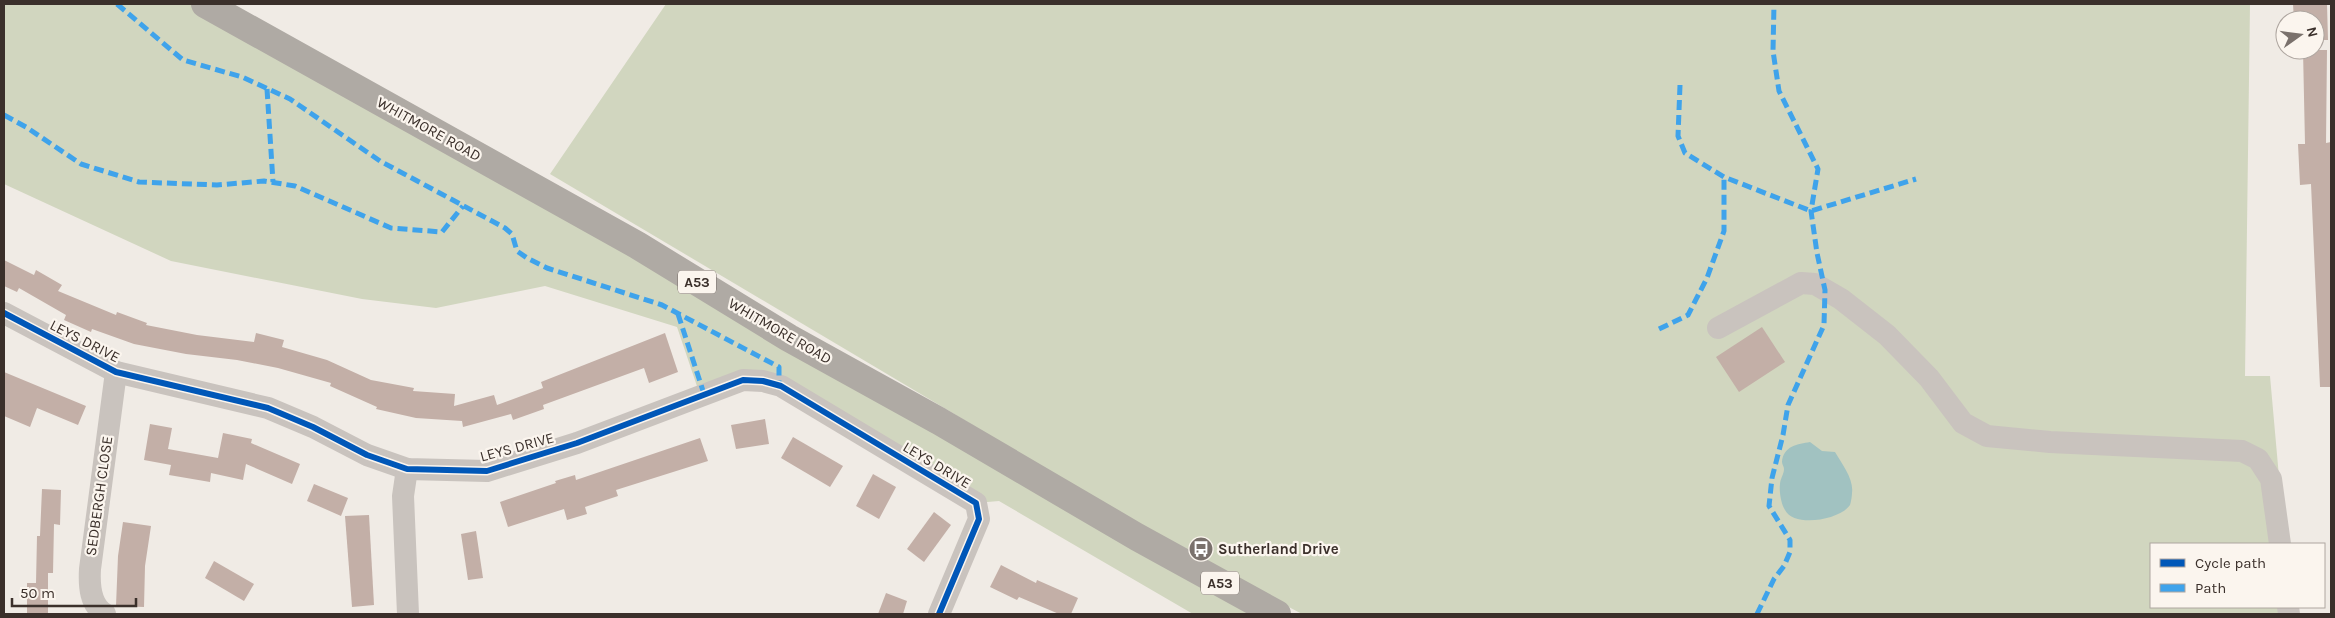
<svg xmlns="http://www.w3.org/2000/svg" width="2335" height="618" font-family="Karla,sans-serif">
<style>
.green{fill:#d1d6bf}
.water{fill:#a1c2c1}
.building{fill:#c3afa7}
.lines{fill:none;stroke-linecap:round;stroke-linejoin:round}
.minor{stroke:#c9c3be;stroke-width:22}
.highway{stroke:#afaaa4;stroke-width:28}
.quiet{stroke:#3fa3eb;stroke-width:5;stroke-dasharray:10 5;stroke-linecap:butt}
.cycleway-casing{stroke:#fbf5ee;stroke-width:9}
.cycleway{stroke:#0057b8;stroke-width:6}
.labels{text-anchor:middle;stroke-width:4.5;stroke-linejoin:round;paint-order:stroke}
.shield{fill:#fbf5ee;stroke:#756b66;stroke-width:1}
.shield-label{font-size:14px;font-weight:bold;fill:#3b302b}
.street-label{font-size:15px;fill:#3b302b;stroke:#fbf5ee}
.poi-label{font-size:15px;font-weight:bold;fill:#3b302b;stroke:#fbf5ee;text-anchor:start}
</style>
<rect width="100%" height="100%" fill="#f0ebe5"/>
<g class="green">
<polygon points="4,4 205,4 1253,602 1247,614 1193,614 999,501 976,503 781,386 700,395 677,327 545,286 436,308 362,299 171,261 4,184"/>
<polygon points="666,4 2250,4 2245,376 2270,376 2285,544 2151,544 2151,607 2295,607 2296,614 1302,614 1140,528 951,412 550,174"/>
</g>
<path class="water" d="M1810,442L1822,451L1835,452C1842,464 1854,479 1852,493C1852,496 1851,502 1850,505C1840,520 1794,528 1785,510C1781,504 1779,491 1780,484C1780,479 1784,474 1784,469C1784,467 1782,464 1782,462C1783,446 1798,444 1810,442Z"/>
<g class="building">
<polygon points="2293,4 2327,4 2328,40 2315,40 2315,20 2294,20"/>
<polygon points="2303,50 2327,50 2326,143 2331,142 2331,387 2320,387 2311,184 2300,185 2298,144 2305,144"/>
<polygon points="4,260 34,275 36,270 62,285 58,291 116,315 117,312 147,323 146,325 197,335 254,342 256,333 284,340 282,347 327,360 371,380 414,388 413,391 455,394 454,406 494,395 497,405 543,388 541,382 665,333 678,372 649,383 644,368 543,405 544,409 513,420 511,414 463,427 462,421 416,418 376,409 377,407 330,386 331,383 278,368 237,360 186,354 134,344 92,329 91,332 64,320 66,315 19,288 17,292 4,286"/>
<polygon points="1762,327 1785,362 1739,392 1716,357"/>
<polygon points="4,372 86,406 78,425 37,408 30,427 4,416"/>
<polygon points="765,419 769,444 736,449 731,425"/>
<polygon points="150,424 172,428 168,449 218,458 223,433 252,439 251,443 300,464 292,484 246,464 243,480 211,473 210,482 169,475 171,465 144,460"/>
<polygon points="793,437 843,466 830,487 781,458"/>
<polygon points="700,438 708,461 616,490 618,496 585,507 587,514 567,520 564,509 508,527 500,502 556,483 555,481 575,475 576,480"/>
<polygon points="873,474 896,487 879,519 856,506"/>
<polygon points="314,484 348,498 341,516 307,501"/>
<polygon points="42,489 61,490 60,525 54,524 53,573 48,573 48,614 27,614 27,583 36,583 37,536 40,536"/>
<polygon points="934,512 951,525 924,562 907,549"/>
<polygon points="369,515 374,605 352,607 345,516"/>
<polygon points="123,522 151,526 145,566 144,607 116,606 118,556"/>
<polygon points="476,531 483,578 468,580 461,534"/>
<polygon points="214,561 254,584 244,601 205,578"/>
<polygon points="1001,565 1036,583 1037,580 1078,598 1071,614 1059,614 1019,597 1017,600 990,587"/>
<polygon points="886,593 907,601 903,614 878,614"/>
</g>
<g class="lines">
<g class="minor">
<polyline points="4,313 116,372 268,408 313,427 367,455 407,469 487,471 577,443 743,380 763,381 781,386 976,503 979,519 939,614"/>
<polyline points="1718,328 1801,283 1815,284 1841,299 1887,335 1929,378 1963,423 1987,436 2050,442 2242,451 2258,459 2271,479 2280,544"/>
<polyline points="407,469 403,496 408,614"/>
<polyline points="2288,607 2289,614"/>
<path d="M105,614C90,605 89,586 90,569L116,372"/>
</g>
<polyline class="highway" points="205,4 637,245 789,338 939,421 1137,537 1277,614"/>
<g class="quiet">
<polyline points="117,4 183,60 242,77 290,99 380,161 505,228 512,234 517,251 527,258 547,268 662,305 779,367 779,385"/>
<polyline points="1680,85 1678,136 1685,153 1724,177 1811,211 1916,179"/>
<polyline points="267,89 273,182"/>
<polyline points="4,115 26,127 81,164 139,182 217,185 264,181 295,186 391,228 442,232 463,206"/>
<polyline points="678,314 704,394"/>
<polyline points="1659,329 1688,315 1707,278 1724,231 1724,177"/>
<polyline points="1757,614 1774,579 1784,566 1790,552 1790,540 1769,506 1772,478 1783,435 1788,405 1824,325 1825,290 1817,253 1811,211 1818,169 1779,91 1773,51 1774,4"/>
</g>
<defs>
<polyline id="cycleway" points="4,313 116,372 268,408 313,427 367,455 407,469 487,471 577,443 743,380 763,381 781,386 976,503 979,519 939,614"/>
</defs>
<use href="#cycleway" class="cycleway-casing"/>
<use href="#cycleway" class="cycleway"/>
</g>
<defs>
<symbol id="bus-disc" viewBox="-11 -11 22 22"><circle r="9.5" fill="#7a716c" stroke="#fbf5ee"/><path d="M-5-6H5V4H4V6H2V4H-2V6H-4V4H-5ZM-3.5-4V0h7V-4ZM-3.5 1.2v1.5H-2V1.2ZM2 1.2v1.5H3.5V1.2Z" fill="#fff"/></symbol>
</defs>
<g fill-rule="evenodd">
<use href="#bus-disc" x="1187" y="535" width="28" height="28"/>
</g>
<g class="labels">
<g class="shield">
<rect x="678" y="270.5" width="38" height="23" rx="4"/>
<rect x="1201" y="571.5" width="38" height="23" rx="4"/>
</g>
<g class="shield-label">
<text x="697" y="287">A53</text>
<text x="1220" y="588">A53</text>
</g>
<g class="street-label">
<text transform="translate(429 129) rotate(29)" y="5">WHITMORE ROAD</text>
<text transform="translate(780 331) rotate(30)" y="5">WHITMORE ROAD</text>
<text transform="translate(85 341) rotate(27)" y="5">LEYS DRIVE</text>
<text transform="translate(517 447) rotate(-15)" y="5">LEYS DRIVE</text>
<text transform="translate(937 465) rotate(31)" y="5">LEYS DRIVE</text>
<text transform="translate(99 496) rotate(-82)" y="5">SEDBERGH CLOSE</text>
</g>
<g class="poi-label">
<text x="1218" y="554">Sutherland Drive</text>
</g>
</g>
<rect width="2335" height="618" fill="none" stroke="#3b302b" stroke-width="10"/>
<rect x="2150" y="543" width="175" height="65" fill="#fbf5ee" stroke="#aea6a0"/>
<rect x="2160" y="559" width="25" height="8" fill="#0057b8" stroke="#aea6a0"/>
<text x="2195" y="568" font-size="15" fill="#3b302b">Cycle path</text>
<rect x="2160" y="584" width="25" height="8" fill="#3fa3eb" stroke="#aea6a0"/>
<text x="2195" y="593" font-size="15" fill="#3b302b">Path</text>
<g transform="translate(2300 35) rotate(76)"><circle r="24" fill="#fbf5ee" stroke="#aea6a0"/>
<path d="M0-4L9 19L0 12L-9 19Z" fill="#7a716c"/>
<text y="-8" font-size="14" font-weight="bold" text-anchor="middle" fill="#3b302b">N</text>
</g>
<path d="M12 598v8h124v-8" fill="none" stroke="#3b302b" stroke-width="2.5"/>
<text x="20" y="598" font-size="15" fill="#3b302b" stroke="#fbf5ee" stroke-width="4" paint-order="stroke">50 m</text>
</svg>
